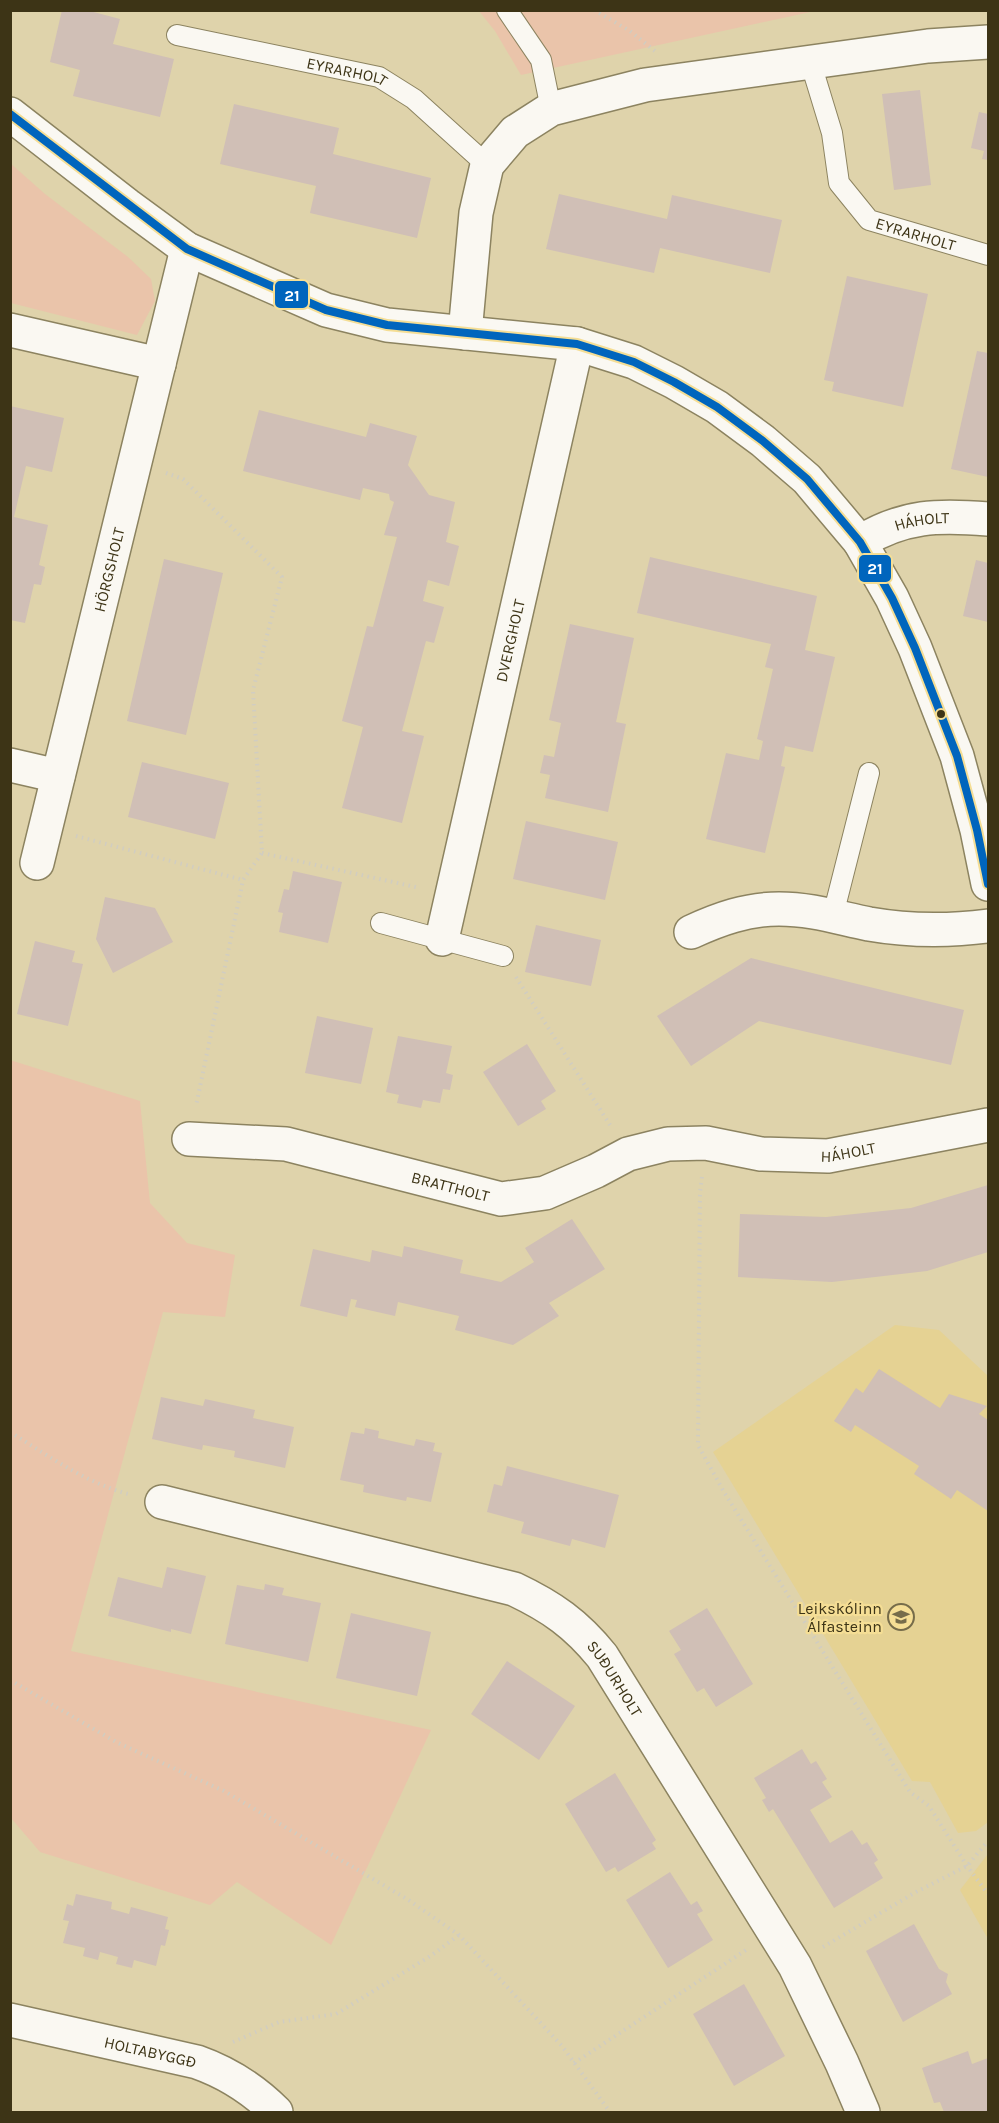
<svg xmlns="http://www.w3.org/2000/svg" width="999" height="2123" font-family="Karla,sans-serif">
<style>
.built{fill:#e5d293}
.green{fill:#eac4aa}
.building{fill:#d0bfb6}
.lines{fill:none;stroke-linecap:round;stroke-linejoin:round}
.service-casing{stroke:#8c8360;stroke-width:22}
.minor-casing{stroke:#8c8360;stroke-width:36}
.path{stroke:#d1cdc1;stroke-width:4;stroke-dasharray:1.5 4.5;stroke-linecap:butt}
.service{stroke:#faf8f2;stroke-width:20}
.minor{stroke:#faf8f2;stroke-width:33}
.bus-1-casing{stroke:#f5de95;stroke-width:12}
.bus-1{stroke:#0065bd;stroke-width:8}
.bus-dot{fill:#3d3416;stroke:#f5de95;stroke-width:2}
.labels{text-anchor:middle;stroke-width:4.5;stroke-linejoin:round;paint-order:stroke}
.street-label{font-size:16px;fill:#3d3416;stroke:#f5de95}
.poi-label{font-size:16px;fill:#3d3416;stroke:#f5de95;text-anchor:end}
.line-badge{stroke:#f5de95;stroke-width:2}
.badge-label{font-size:16px;text-anchor:middle;font-weight:bold;fill:#fff}
</style>
<rect width="100%" height="100%" fill="#dfd3ab"/>
<g class="built">
<polygon points="895,1325 939,1330 988,1376 988,1822 976,1831 958,1833 930,1782 912,1781 713,1452"/>
<polygon points="988,1854 988,1939 960,1890"/>
</g>
<g class="green">
<polygon points="479,11 815,11 521,75 495,31"/>
<polygon points="10,163 45,194 128,257 151,279 155,301 137,335 11,303"/>
<polygon points="10,1060 140,1101 150,1203 187,1243 235,1255 225,1317 163,1312 71,1651 431,1730 331,1945 237,1882 210,1905 40,1852 11,1818"/>
</g>
<g class="building">
<polygon points="62,10 86,10 120,19 113,44 174,59 160,117 73,96 80,70 50,62"/>
<polygon points="920,90 931,185 894,190 882,94"/>
<polygon points="234,104 339,128 333,154 431,178 417,238 310,213 316,186 220,164"/>
<polygon points="979,112 988,114 988,160 982,159 984,151 971,148"/>
<polygon points="559,194 667,219 672,195 782,220 770,273 660,248 654,273 546,249"/>
<polygon points="847,276 928,294 903,407 832,391 834,382 824,380"/>
<polygon points="977,351 988,353 988,477 951,469"/>
<polygon points="10,406 64,418 52,472 26,466 14,517 48,525 39,565 45,567 41,585 34,584 25,623 10,620"/>
<polygon points="259,410 366,437 370,423 417,436 408,465 429,495 455,502 446,542 459,546 449,586 428,580 423,601 444,607 434,643 426,641 402,731 424,736 402,823 342,808 363,727 342,721 367,626 373,627 397,537 384,535 394,502 390,500 389,494 363,488 360,500 243,471"/>
<polygon points="650,557 817,596 805,650 835,657 813,752 785,746 781,766 785,767 765,853 706,839 726,753 759,760 763,741 757,739 773,669 765,667 771,644 637,613"/>
<polygon points="164,559 223,573 186,735 127,721"/>
<polygon points="976,560 988,563 988,622 963,616"/>
<polygon points="570,624 634,638 616,722 626,724 608,812 545,798 550,775 540,773 544,755 554,757 561,723 549,720"/>
<polygon points="142,762 229,783 215,839 128,817"/>
<polygon points="526,821 618,842 605,900 513,879"/>
<polygon points="293,871 342,882 328,943 279,932 283,913 278,912 284,889 289,890"/>
<polygon points="105,897 155,908 173,942 113,973 96,939"/>
<polygon points="536,925 601,940 591,986 525,972"/>
<polygon points="35,941 75,951 72,962 83,964 68,1026 17,1014"/>
<polygon points="751,958 964,1010 951,1065 759,1021 691,1066 657,1016"/>
<polygon points="317,1016 373,1028 361,1084 305,1073"/>
<polygon points="398,1036 452,1046 446,1073 453,1075 450,1090 443,1089 440,1103 423,1100 421,1108 397,1103 399,1095 386,1092"/>
<polygon points="527,1044 556,1091 541,1101 546,1109 518,1126 483,1072"/>
<polygon points="988,1185 988,1252 927,1271 832,1282 738,1277 740,1214 826,1217 911,1208"/>
<polygon points="572,1219 605,1269 549,1303 559,1316 513,1345 455,1330 459,1316 398,1302 395,1316 355,1307 357,1300 351,1299 347,1317 300,1306 313,1249 370,1262 372,1250 402,1257 404,1246 463,1260 460,1273 501,1282 534,1262 525,1248"/>
<polygon points="879,1369 940,1408 949,1394 987,1406 979,1414 988,1420 988,1511 957,1490 951,1499 914,1474 919,1466 855,1425 851,1432 834,1421 856,1388 863,1393"/>
<polygon points="161,1397 203,1406 205,1399 228,1404 255,1410 253,1418 294,1427 285,1468 234,1457 235,1451 203,1445 202,1450 152,1439"/>
<polygon points="365,1428 379,1431 378,1438 414,1446 416,1439 435,1443 433,1451 442,1453 431,1502 407,1497 406,1501 363,1492 364,1485 340,1480 351,1432 364,1434"/>
<polygon points="507,1466 619,1495 605,1548 572,1539 570,1546 521,1533 524,1522 487,1512 494,1484 502,1486"/>
<polygon points="167,1567 206,1576 191,1634 171,1629 171,1632 108,1616 118,1577 162,1588"/>
<polygon points="265,1584 284,1588 282,1595 321,1603 308,1662 225,1644 237,1585 264,1590"/>
<polygon points="707,1608 753,1684 716,1707 704,1688 697,1692 674,1654 681,1650 669,1631"/>
<polygon points="351,1613 431,1632 417,1696 336,1678"/>
<polygon points="507,1661 575,1706 539,1760 471,1714"/>
<polygon points="802,1749 811,1764 816,1761 827,1779 822,1782 832,1797 810,1810 830,1843 852,1830 862,1845 867,1842 878,1860 874,1863 883,1878 834,1908 773,1809 769,1812 762,1800 766,1798 754,1778"/>
<polygon points="615,1773 656,1840 652,1843 656,1849 618,1872 615,1867 606,1872 565,1804"/>
<polygon points="670,1872 691,1905 697,1901 703,1911 697,1914 713,1940 668,1968 626,1900"/>
<polygon points="76,1894 112,1902 111,1909 129,1914 131,1907 168,1917 165,1929 169,1930 165,1946 161,1945 156,1966 134,1960 132,1968 116,1964 118,1957 100,1952 98,1960 83,1956 85,1948 63,1943 69,1921 63,1920 67,1904 73,1906"/>
<polygon points="914,1924 939,1969 948,1974 946,1982 952,1994 903,2022 866,1951"/>
<polygon points="744,1984 785,2056 734,2086 693,2014"/>
<polygon points="968,2051 972,2064 988,2058 988,2112 944,2112 940,2102 934,2103 922,2068"/>
</g>
<g class="lines">
<defs>
<g id="service">
<polyline points="507,10 541,60 551,109"/>
<path id="s1" d="M177,35L379,77L414,99L487,165"/>
<path id="s2" d="M811,64L832,133L839,183L869,220L988,255"/>
<polyline points="833,915 869,773"/>
<polyline points="381,923 503,956"/>
</g>
<g id="minor">
<polyline points="10,114 127,205 187,249 326,310 387,325 577,344 634,362 674,382 717,407 763,441 807,479 860,542 892,598 915,648 957,756 977,830 988,884"/>
<polyline points="10,330 159,364"/>
<polyline points="465,333 476,213 487,165 515,132 551,109 645,85 928,46 988,42"/>
<path id="s3" d="M860,542C904,515 939,515 988,519"/>
<polyline points="10,765 58,776"/>
<path id="s4" d="M37,863L187,249"/>
<path d="M691,932C719,919 747,909 779,909C811,909 839,918 869,924C909,931 949,931 988,926"/>
<path id="s5" d="M442,939L577,344"/>
<path id="s6" d="M189,1139L286,1144L501,1199L545,1193L596,1171L628,1154L668,1144L706,1143L761,1154L828,1156L988,1125"/>
<path id="s7" d="M162,1502L514,1589C552,1607 576,1624 602,1656L795,1966L842,2063L863,2112"/>
<path id="s8" d="M10,2020L197,2062C228,2073 253,2089 276,2112"/>
</g>
</defs>
<use href="#service" class="service-casing"/>
<use href="#minor" class="minor-casing"/>
<g class="path">
<polyline points="594,10 630,31 655,51"/>
<polyline points="166,473 183,479 282,577 253,690 262,853 243,880 196,1106"/>
<polyline points="76,836 243,880"/>
<polyline points="262,853 420,888"/>
<polyline points="516,977 610,1125"/>
<polyline points="702,1177 700,1192 698,1445 724,1492 910,1792 929,1806 967,1866 988,1894"/>
<path d="M10,1432C49,1456 87,1484 132,1495"/>
<polyline points="10,1680 116,1742 224,1791 407,1899 459,1935 562,2046 610,2112"/>
<polyline points="823,1947 916,1892 967,1866 988,1841"/>
<polyline points="233,2042 279,2022 336,2014 432,1955 459,1935"/>
<polyline points="574,2063 746,1950"/>
</g>
<use href="#service" class="service"/>
<use href="#minor" class="minor"/>
<defs>
<polyline id="bus-1" points="10,114 187,249 326,310 387,325 577,344 634,362 674,382 717,407 763,441 807,479 860,542 892,598 915,648 957,756 977,830 988,884"/>
</defs>
<use href="#bus-1" class="bus-1-casing"/>
<use href="#bus-1" class="bus-1"/>
</g>
<defs>
<symbol id="school-ring" viewBox="-11 -11 22 22"><circle r="9.5" fill="#f5de95" stroke="#766c4a" stroke-width="1.5"/><path d="M0-5L7-2L0 1L-7-2ZM-4 1L0 2.5L4 1V4Q0 6-4 4Z" fill="#766c4a"/></symbol>
</defs>
<g fill-rule="evenodd">
<use href="#school-ring" x="886" y="1602" width="30" height="30"/>
</g>
<circle class="bus-dot" cx="941" cy="714" r="5"/>
<g class="labels">
<g class="street-label">
<text dy="6" stroke="none"><textPath href="#s1" startOffset="174">EYRARHOLT</textPath></text>
<text dy="6" stroke="none"><textPath href="#s2" startOffset="219">EYRARHOLT</textPath></text>
<text dy="6" stroke="none"><textPath href="#s3" startOffset="66">HÁHOLT</textPath></text>
<text dy="6" stroke="none"><textPath href="#s4" startOffset="302">HÖRGSHOLT</textPath></text>
<text dy="6" stroke="none"><textPath href="#s5" startOffset="306">DVERGHOLT</textPath></text>
<text dy="6" stroke="none"><textPath href="#s6" startOffset="678">HÁHOLT</textPath></text>
<text dy="6" stroke="none"><textPath href="#s6" startOffset="267">BRATTHOLT</textPath></text>
<text dy="6" stroke="none"><textPath href="#s7" startOffset="500">SUÐURHOLT</textPath></text>
<text dy="6" stroke="none"><textPath href="#s8" startOffset="144">HOLTABYGGÐ</textPath></text>
</g>
<g class="poi-label">
<text x="882" y="1614">Leikskólinn<tspan x="882" dy="18">Álfasteinn</tspan></text>
</g>
</g>
<g class="line-badge">
<rect x="274" y="280" width="35" height="29" rx="6" fill="#0065bd"/>
<rect x="858" y="554" width="34" height="29" rx="6" fill="#0065bd"/>
</g>
<g class="badge-label">
<text x="292" y="301">21</text>
<text x="875" y="574">21</text>
</g>
<rect width="999" height="2123" fill="none" stroke="#3d3416" stroke-width="24"/>
</svg>
